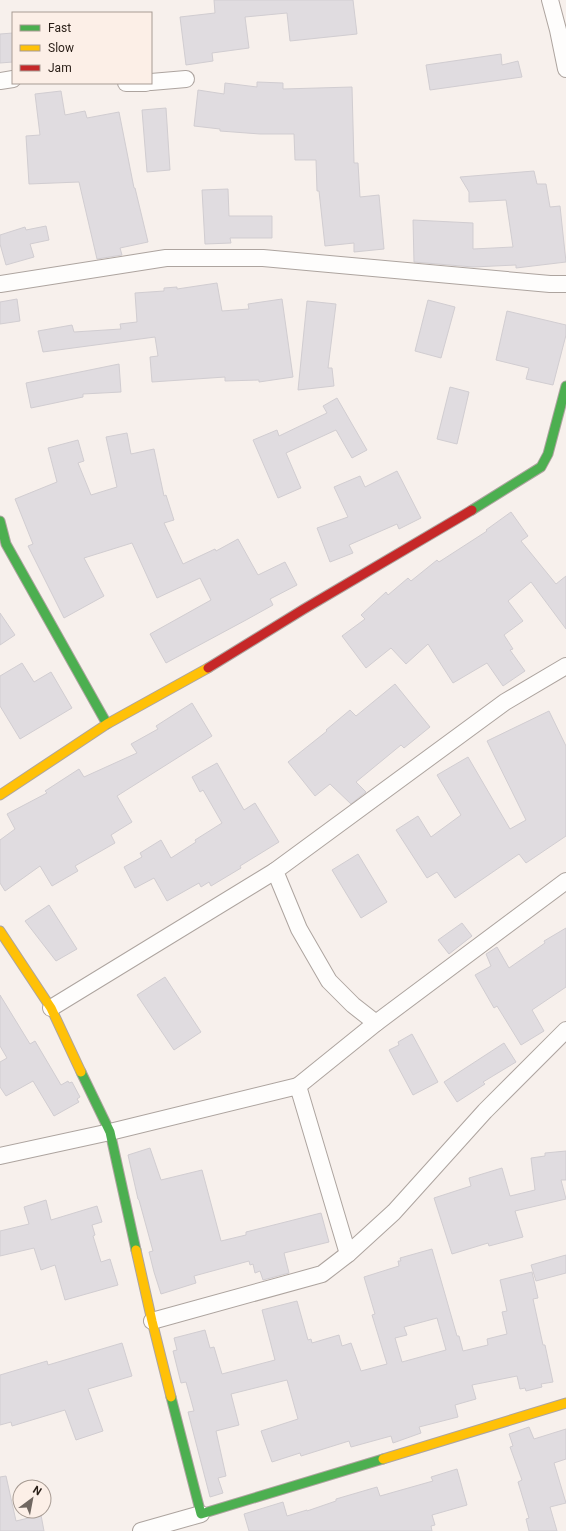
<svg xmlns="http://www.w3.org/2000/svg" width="566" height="1531" font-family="Roboto,sans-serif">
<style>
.building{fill:#e0dce0;stroke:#d1cdd1;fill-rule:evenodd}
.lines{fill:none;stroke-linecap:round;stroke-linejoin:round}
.street-casing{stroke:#ada49f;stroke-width:18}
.fast-casing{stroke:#ada49f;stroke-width:11}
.slow-casing{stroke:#ada49f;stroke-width:11}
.jam-casing{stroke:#ada49f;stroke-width:11}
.street{stroke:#fefdfc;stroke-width:16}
.fast{stroke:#4caf50;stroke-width:9}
.slow{stroke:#ffc107;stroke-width:9}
.jam{stroke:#c62828;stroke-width:9}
</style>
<rect width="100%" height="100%" fill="#f7f0ec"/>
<g class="building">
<polygon points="214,0 353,0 357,34 290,41 287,13 245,17 249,48 212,53 213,61 186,65 180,17 215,13"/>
<polygon points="13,33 13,62 0,63 0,34"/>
<polygon points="501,54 502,65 518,61 522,77 430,90 426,65"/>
<polygon points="257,82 283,83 283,89 352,87 354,163 358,163 360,197 379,195 384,249 354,252 354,243 325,246 319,191 317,191 316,160 295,160 294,134 260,134 220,131 220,129 194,126 198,90 224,94 225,83 257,87"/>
<polygon points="61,91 65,115 85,111 87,118 119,112 134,188 135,188 148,242 120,248 122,255 97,259 79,182 29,184 26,136 40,135 35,94"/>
<polygon points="166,108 170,170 147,172 142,110"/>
<polygon points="534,171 537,184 546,184 550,207 560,206 566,262 516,268 516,265 473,267 414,262 413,220 473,223 473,249 513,247 506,200 469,202 469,192 460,177"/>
<polygon points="228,189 229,216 272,216 272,238 230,238 231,243 205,244 202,190"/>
<polygon points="46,226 49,240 30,244 34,257 6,265 0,244 0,235 25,227 26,230"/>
<polygon points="217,283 222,311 249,309 248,304 282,299 293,377 259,382 259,380 225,381 225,377 152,382 150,357 158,356 155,337 43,352 38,331 72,325 74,332 121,329 120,324 137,322 135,293 164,291 164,288 177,287 177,289"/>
<polygon points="17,299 20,321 0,324 0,302"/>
<polygon points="428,300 455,307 441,358 415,351"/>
<polygon points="307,301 336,304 328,368 332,368 334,386 298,390"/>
<polygon points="507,311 566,325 566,335 553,385 526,379 529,368 496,360"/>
<polygon points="119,364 121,392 83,394 83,397 31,408 26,383"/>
<polygon points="450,387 469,392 457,444 437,439"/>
<polygon points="337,398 367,450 352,458 336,430 286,453 301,488 278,498 253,440 277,430 279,436 327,413 323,406"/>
<polygon points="127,433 131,454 154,449 164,496 166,495 174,520 164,523 183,564 215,549 216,551 238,539 258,575 285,562 297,585 270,599 273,605 246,620 166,663 150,634 211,600 200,578 157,598 132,543 84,558 104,596 64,618 28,546 33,544 15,499 57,482 48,448 78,440 84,461 78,463 91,495 117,487 106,437"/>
<polygon points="397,471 421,518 399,529 397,524 349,545 353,553 330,562 317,528 348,517 334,487 360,476 365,487"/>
<polygon points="511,512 528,536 521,541 556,584 566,576 566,629 531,582 508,601 523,621 504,635 513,649 510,650 525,671 503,686 487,663 453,683 428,644 406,664 391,648 366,668 342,636 365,619 361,615 386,592 388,595 408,578 411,581 437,560 439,562 487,531 486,530"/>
<polygon points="0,613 15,635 0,645"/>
<polygon points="22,663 34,682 51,672 72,708 20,739 0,706 0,676"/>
<polygon points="395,684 430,727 404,748 401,745 356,782 366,792 351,804 330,784 315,796 288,762 327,731 326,730 350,710 356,716"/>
<polygon points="192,703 212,736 117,796 132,822 111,835 115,843 75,866 78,871 52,886 40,866 5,891 0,883 0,840 15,829 7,814 47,793 45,791 79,769 84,777 137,753 131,744 158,729 156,726"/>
<polygon points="549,711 566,746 566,836 526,863 519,854 455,898 437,872 427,878 396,830 418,816 431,837 461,815 437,775 468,757 510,829 526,820 487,741"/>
<polygon points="217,763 244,810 255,803 279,842 240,866 241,868 211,886 209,882 201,887 199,883 167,901 154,878 135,888 124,867 142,857 140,853 161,840 171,858 196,842 195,840 222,823 203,790 200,792 192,777"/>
<polygon points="358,854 387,902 361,918 332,870"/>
<polygon points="49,905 77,949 56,961 25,921"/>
<polygon points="462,923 472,936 449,954 438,940"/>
<polygon points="566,928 566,987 532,1010 544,1031 521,1045 497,1006 494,1008 475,975 491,966 486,954 497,947 509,968 545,943 544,941"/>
<polygon points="165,977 201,1032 174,1050 137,995"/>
<polygon points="0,995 30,1044 35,1041 61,1085 68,1081 69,1083 72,1082 80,1097 77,1099 79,1102 54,1116 33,1081 6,1096 0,1087 0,1062 7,1058 0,1046"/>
<polygon points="412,1034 438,1082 413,1095 389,1050 399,1045 398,1042"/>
<polygon points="504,1043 516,1062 483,1082 485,1084 457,1102 444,1082"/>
<polygon points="150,1148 161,1180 202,1170 221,1241 246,1235 246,1232 321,1213 329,1242 284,1253 289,1273 263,1280 260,1271 255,1273 253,1264 250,1265 249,1261 194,1276 196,1283 161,1294 154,1272 149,1252 153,1251 139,1200 138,1199 128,1155"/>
<polygon points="566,1151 566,1180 561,1180 566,1199 515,1211 523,1237 489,1246 488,1243 452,1254 434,1198 471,1186 469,1178 502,1168 510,1196 535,1190 531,1158 545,1156 545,1153"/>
<polygon points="46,1200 51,1220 97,1206 102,1222 92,1225 95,1235 93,1236 101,1262 110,1259 118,1285 65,1300 55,1265 41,1270 34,1248 0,1256 0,1231 29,1224 24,1207"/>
<path d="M432,1249L457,1336H459L463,1351L488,1345L487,1339L507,1334L502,1312L507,1311L500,1280L532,1272L538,1298L533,1299L543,1345H545L553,1382L541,1384L542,1387L526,1391L525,1388L520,1389L517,1376L472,1385L476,1399L455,1405L458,1417L419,1427L421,1433L393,1443L391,1436L351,1447L349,1441L301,1456L300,1453L272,1462L261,1431L298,1419L287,1380L231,1394L239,1425L216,1431L226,1476L218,1478L223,1493L210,1497L188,1412L194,1411L186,1382L181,1383L173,1351L177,1350L174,1338L205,1330L210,1348L214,1347L222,1374L275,1360L262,1310L297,1301L308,1340L311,1339L312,1343L339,1335L342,1346L351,1343L361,1371L387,1364L372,1315L375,1314L364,1277L399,1266L398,1261H401L400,1258ZM437,1318L446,1350L402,1362L395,1338L407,1335L404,1327Z"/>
<polygon points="566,1255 566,1273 536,1281 531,1265"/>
<polygon points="122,1343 132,1376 88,1389 103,1431 76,1440 65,1410 12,1426 11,1422 0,1425 0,1375 47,1361 48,1365"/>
<polygon points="529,1427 534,1439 566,1429 566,1459 554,1463 566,1503 550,1507 557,1531 529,1531 526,1519 529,1518 518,1482 522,1480 510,1447 513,1446 509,1434"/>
<polygon points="457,1469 467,1505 432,1515 435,1525 431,1526 432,1531 249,1531 244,1514 283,1502 287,1516 307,1510 307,1511 336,1501 336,1499 377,1487 380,1496 433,1481 431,1477"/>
<polygon points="6,1476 16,1521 41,1515 44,1531 0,1531 0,1477"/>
</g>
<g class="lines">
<defs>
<g id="street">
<polyline points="550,0 558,30 566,69"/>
<polyline points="0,81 13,79"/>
<polyline points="151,82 186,79"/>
<polyline points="126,83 146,83"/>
<polyline points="0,284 166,258 263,258 550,284 566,284"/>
<polyline points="51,1008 275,871"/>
<polyline points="376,1023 353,1005 329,981 299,929 275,871 505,702 566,666"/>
<polyline points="298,1086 376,1023 566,881"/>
<polyline points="0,1156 110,1132 298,1086 348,1254"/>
<polyline points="152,1321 322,1274 348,1254 394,1212 485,1111 566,1030"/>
<polyline points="141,1531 201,1514"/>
</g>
<g id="fast">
<polyline points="472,510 541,467 548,454 566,386"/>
<polyline points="0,521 6,544 107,724"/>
<polyline points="81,1072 110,1132 136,1250"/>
<polyline points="171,1397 201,1514 383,1459"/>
</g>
<g id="slow">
<polyline points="0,795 107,724 208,668"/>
<polyline points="0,931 51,1008 81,1072"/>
<polyline points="136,1250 152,1321 171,1397"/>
<polyline points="383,1459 566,1403"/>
</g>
<polyline id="jam" points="208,668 304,609 472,510"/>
</defs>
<use href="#street" class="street-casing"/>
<use href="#fast" class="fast-casing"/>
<use href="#slow" class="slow-casing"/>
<use href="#jam" class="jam-casing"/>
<use href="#street" class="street"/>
<use href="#fast" class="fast"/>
<use href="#slow" class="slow"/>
<use href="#jam" class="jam"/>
</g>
<rect x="12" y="12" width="140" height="72" fill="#fcefe7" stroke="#a79b93"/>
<rect x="20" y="25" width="20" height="6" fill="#4caf50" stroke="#a79b93"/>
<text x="48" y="32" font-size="12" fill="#281d16">Fast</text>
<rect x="20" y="45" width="20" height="6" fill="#ffc107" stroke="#a79b93"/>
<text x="48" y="52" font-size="12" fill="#281d16">Slow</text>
<rect x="20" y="65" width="20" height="6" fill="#c62828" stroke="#a79b93"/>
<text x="48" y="72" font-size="12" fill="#281d16">Jam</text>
<g transform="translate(32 1499) rotate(32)"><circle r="19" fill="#fcefe7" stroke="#a79b93"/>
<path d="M0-3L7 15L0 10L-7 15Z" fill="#706761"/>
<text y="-6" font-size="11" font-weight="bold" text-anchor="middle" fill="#281d16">N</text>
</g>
</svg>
